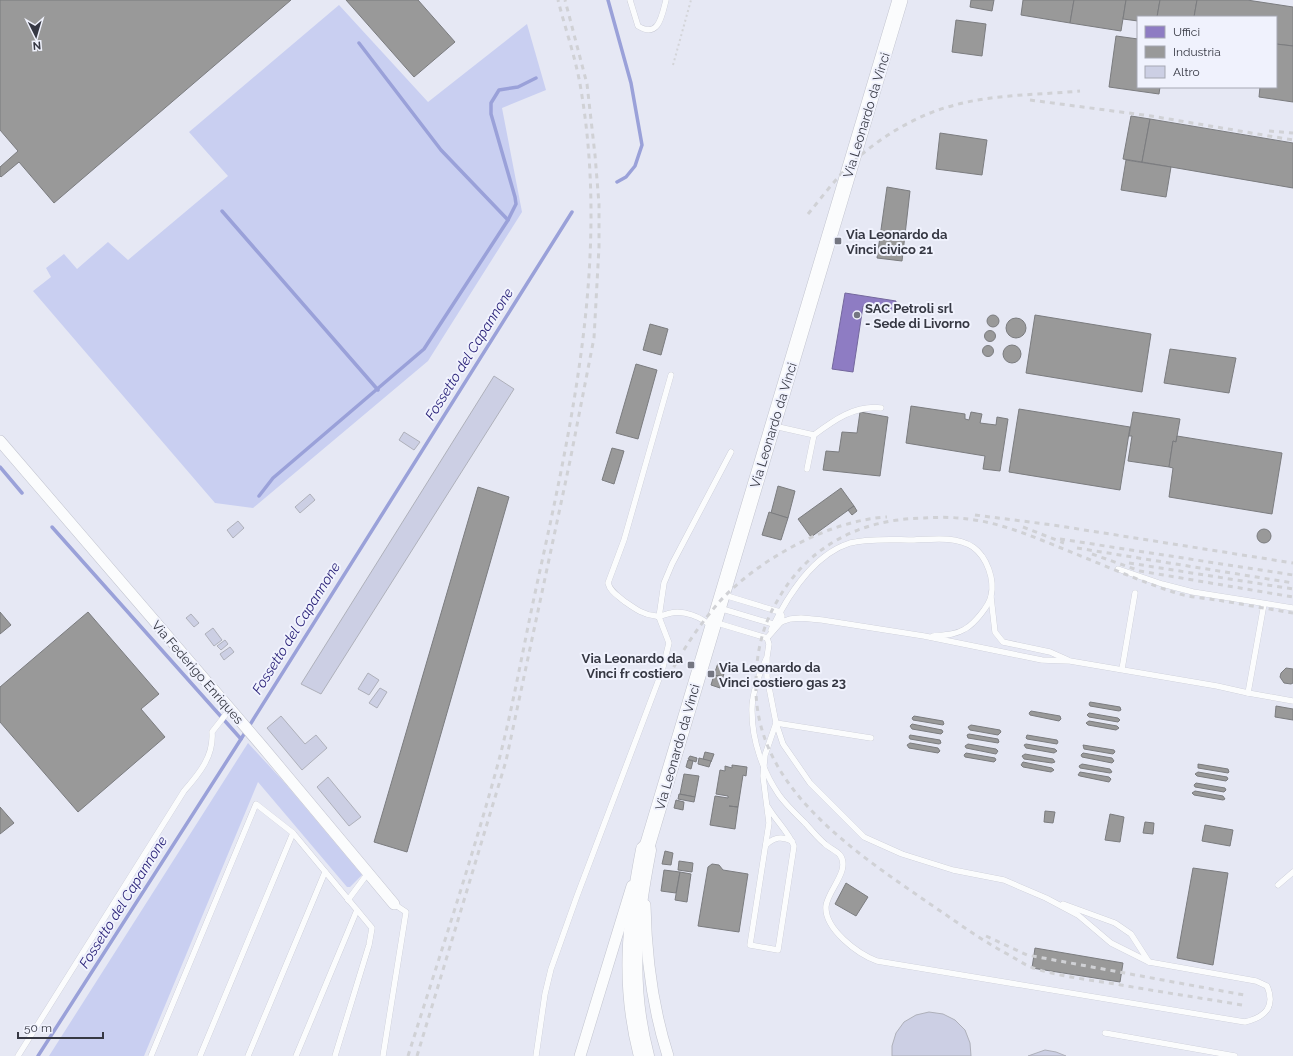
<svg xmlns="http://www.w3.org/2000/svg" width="1293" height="1056" font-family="Raleway,sans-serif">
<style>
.green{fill:#c9cff1}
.offices{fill:#8e7cc3;stroke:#74689d}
.industry{fill:#999;stroke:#7b7c7f}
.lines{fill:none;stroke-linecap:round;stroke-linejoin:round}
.stream{stroke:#9aa1d9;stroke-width:3.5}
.building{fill:#cccfe4;stroke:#aeb0ba}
.lane-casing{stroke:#c2c4cf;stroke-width:6}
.street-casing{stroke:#c2c4cf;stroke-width:12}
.secondary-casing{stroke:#c2c4cf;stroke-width:16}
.highway-casing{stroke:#c2c4cf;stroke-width:21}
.path{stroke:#d3d4d8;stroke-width:2;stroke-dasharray:2 3;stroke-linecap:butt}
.lane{stroke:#fbfcfd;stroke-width:5.5}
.street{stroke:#fbfcfd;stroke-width:11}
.secondary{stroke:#fbfcfd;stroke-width:15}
.highway{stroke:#fbfcfd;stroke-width:20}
.rail{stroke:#d0d1d5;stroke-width:3;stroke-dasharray:5 5;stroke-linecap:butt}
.poi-dot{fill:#747681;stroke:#f0f2fd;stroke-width:1.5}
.labels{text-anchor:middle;stroke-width:4;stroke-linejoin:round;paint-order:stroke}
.street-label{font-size:13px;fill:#363843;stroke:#f0f2fd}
.poi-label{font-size:13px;font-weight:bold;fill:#363843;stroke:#f0f2fd;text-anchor:start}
.water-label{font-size:14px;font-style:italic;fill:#241c75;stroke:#f0f2fd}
</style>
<rect width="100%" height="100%" fill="#e6e8f4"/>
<g class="green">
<polygon points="339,5 428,102 527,24 546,90 502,108 522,212 428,361 253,508 215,503 33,291 51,277 46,268 64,254 77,269 108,242 128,260 228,176 189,132"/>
<polygon points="248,743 284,782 362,875 350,887 347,887 258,782 144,1056 49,1056"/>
</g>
<polygon class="offices" points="845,293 896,301 895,311 863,306 853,372 832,369"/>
<g class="industry">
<polygon points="0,0 291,0 54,203 19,162 1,177 0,176 0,167 18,151 0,130"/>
<polygon points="346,0 418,0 455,42 414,77"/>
<polygon points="971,0 994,0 992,11 970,7"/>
<polygon points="1023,0 1074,0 1070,23 1021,15"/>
<polygon points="1074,0 1126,0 1121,31 1070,23"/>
<polygon points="1126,0 1160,0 1157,17 1138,17 1138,21 1123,19"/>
<polygon points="1160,0 1197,0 1194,17 1157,17"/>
<polygon points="1197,0 1247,0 1293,7 1293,46 1276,44 1276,17 1194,17"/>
<polygon points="956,20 986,24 982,56 952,52"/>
<polygon points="1116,36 1138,39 1138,87 1160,87 1159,94 1109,87"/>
<polygon points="1276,44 1293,46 1293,102 1259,97 1260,87 1276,87"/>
<polygon points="1131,116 1150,119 1142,162 1123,159"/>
<polygon points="1150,119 1293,143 1293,188 1142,162"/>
<polygon points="940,133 987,140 982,175 936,169"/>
<polygon points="1126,160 1171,167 1166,197 1121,190"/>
<polygon points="887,187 910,191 902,261 877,258"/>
<polygon points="1035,315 1151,334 1142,392 1026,373"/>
<circle cx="993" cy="321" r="6"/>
<circle cx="1016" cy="328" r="10"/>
<polygon points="650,324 668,329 661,355 643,350"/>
<circle cx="990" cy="336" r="5.5"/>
<circle cx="1012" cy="354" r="9"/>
<circle cx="988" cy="351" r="5.5"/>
<polygon points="1170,349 1236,358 1229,393 1164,383"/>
<polygon points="636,364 657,370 638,439 616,433"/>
<polygon points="911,406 965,414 965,419 969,420 971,412 982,414 980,423 996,425 997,417 1008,419 1000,471 983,469 985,456 906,443"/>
<polygon points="1019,409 1130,427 1120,490 1009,472"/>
<polygon points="860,412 888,417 880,476 823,470 826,451 839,452 842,432 857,433"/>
<polygon points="1133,412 1180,419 1176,442 1173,441 1169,467 1128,461 1132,436 1129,436"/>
<polygon points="1177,436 1282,453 1272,514 1169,497 1173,468 1169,467 1173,441 1176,442"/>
<polygon points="612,448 624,451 614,484 602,480"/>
<polygon points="778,486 795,491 788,518 771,513"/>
<polygon points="478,487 509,497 407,852 374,842"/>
<polygon points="841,488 854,506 811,537 798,519"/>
<polygon points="854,506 857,511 852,515 848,510"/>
<polygon points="769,512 788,518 781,540 762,535"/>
<circle cx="1264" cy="536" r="7"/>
<polygon points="0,612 11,625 0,634"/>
<polygon points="88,612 159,694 141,709 165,737 78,812 0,722 0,687"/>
<polygon points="718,663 726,666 723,677 714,675"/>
<polygon points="1286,668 1293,669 1293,683 1291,684 1284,683 1280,677 1281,673"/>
<polygon points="714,675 723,677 720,688 711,685"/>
<polygon points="1090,702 1120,707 1121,710 1119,711 1090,706 1089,704"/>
<polygon points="1276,706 1293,709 1293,720 1275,717"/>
<polygon points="1031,711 1060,716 1061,719 1059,721 1030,715 1029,713"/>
<polygon points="1089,713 1118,718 1120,720 1118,722 1089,717 1087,715"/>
<polygon points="914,716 943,721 944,724 943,725 913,720 912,718"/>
<polygon points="1089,721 1117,726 1119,728 1116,730 1088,725 1086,723"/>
<polygon points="912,724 942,730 943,732 941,734 912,729 910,726"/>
<polygon points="971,725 1000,730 1001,732 998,735 970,730 968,727"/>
<polygon points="969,734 998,739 999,742 998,743 968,738 967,735"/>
<polygon points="910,735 940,740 941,743 939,744 910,739 909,737"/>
<polygon points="1027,735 1057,740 1058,742 1057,744 1027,739 1026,738"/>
<polygon points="910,743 938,748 940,751 938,753 909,748 907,745"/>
<polygon points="968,744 996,749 998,751 996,754 966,748 965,746"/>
<polygon points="1026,744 1055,749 1057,751 1054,753 1026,748 1024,745"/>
<polygon points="1083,745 1114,750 1115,752 1113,754 1084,749"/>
<polygon points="705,752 714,754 711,762 703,759"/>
<polygon points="966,753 995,758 996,760 994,762 965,757 964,755"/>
<polygon points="1083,753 1112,758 1114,761 1112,763 1082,757 1081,755"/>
<polygon points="1025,754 1053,759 1055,762 1052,763 1024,759 1022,756"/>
<polygon points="690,756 697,758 696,762 688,759"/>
<polygon points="699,758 711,761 709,767 698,764"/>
<polygon points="688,760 693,761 691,769 686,767"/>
<polygon points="1023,762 1052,768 1054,770 1051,772 1023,767 1021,765"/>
<polygon points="1082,764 1110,769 1112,772 1110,773 1080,768 1079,766"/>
<polygon points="1198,764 1228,769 1229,772 1228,773 1198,768"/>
<polygon points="732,765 747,767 746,776 743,775 738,807 729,806 738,807 735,829 710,825 715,796 728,798 728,796 716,794 720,770 725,771 725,766 732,768"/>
<polygon points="1080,772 1109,777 1111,779 1109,782 1080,776 1078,775"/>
<polygon points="1198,772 1227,777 1228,779 1226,781 1197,776 1195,774"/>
<polygon points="684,774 699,776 695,797 680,794"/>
<polygon points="1196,783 1225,788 1226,790 1224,792 1195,787 1194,785"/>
<polygon points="1195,791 1223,796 1225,799 1223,800 1194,795 1192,793"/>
<polygon points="679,794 695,797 694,802 678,799"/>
<polygon points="676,800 684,802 683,810 674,808"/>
<polygon points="0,807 14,823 0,834"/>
<polygon points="1045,811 1055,812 1053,823 1044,822"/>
<polygon points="1110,814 1124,817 1120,842 1105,840"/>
<polygon points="1145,822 1154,823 1153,834 1143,833"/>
<polygon points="1205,825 1233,830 1230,846 1202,841"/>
<polygon points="665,851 673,853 671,865 662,864"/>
<polygon points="679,861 693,863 692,872 678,870"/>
<polygon points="712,864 719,865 723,870 748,874 739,932 698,926 708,867"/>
<polygon points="1193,868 1228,873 1213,965 1177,958"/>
<polygon points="664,870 680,872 676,893 661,891"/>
<polygon points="680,872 691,874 687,902 675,900"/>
<polygon points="846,883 868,897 856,916 835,904"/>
<polygon points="1035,948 1123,963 1120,982 1032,968"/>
</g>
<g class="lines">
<g class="stream">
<polyline points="608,0 631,83 642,145 635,166 626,177 617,182"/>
<polyline points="359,43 441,150 508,220"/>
<polyline points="222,211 378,390"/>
<polyline points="0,467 22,493"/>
<polyline points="259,496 273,478 424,349 508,220 516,204 515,197 491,114 491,103 499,90 518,87 536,78"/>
<polyline points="52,527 241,739"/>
<polyline points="38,1056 241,739 572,212"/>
</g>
</g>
<g class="building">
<polygon points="494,376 514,389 321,694 301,684"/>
<polygon points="404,432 420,442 414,450 399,440"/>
<polygon points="310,494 315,500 300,513 295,507"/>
<polygon points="238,521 244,528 233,538 227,530"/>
<polygon points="191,614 199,623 194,627 186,618"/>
<polygon points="213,628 222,640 214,646 205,634"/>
<polygon points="225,640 228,644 221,650 217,646"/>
<polygon points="230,647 234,652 224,660 220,654"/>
<polygon points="368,673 379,680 369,695 358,689"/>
<polygon points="380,688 387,692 377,708 369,703"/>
<polygon points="281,716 305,744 316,735 327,748 302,770 267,728"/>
<polygon points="328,777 361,817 349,826 317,787"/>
<polygon points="929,1012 943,1014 955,1020 965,1030 970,1043 971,1056 892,1056 892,1046 896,1033 904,1022 916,1015"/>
<polygon points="1045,1050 1056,1052 1066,1056 1028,1056"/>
</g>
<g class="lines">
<defs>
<g id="lane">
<path d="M630,0L638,26C659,39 662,15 666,0"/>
<path d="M671,375L624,540L608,583C610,591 617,595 624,601C634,608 643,615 656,616C661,617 666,614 671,613C684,610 701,617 711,626"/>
<polyline points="774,426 814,435"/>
<path d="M807,469L814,435C834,420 855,405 881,408"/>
<polyline points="1118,569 1162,584 1193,592 1293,608"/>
<polyline points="724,595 780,612 782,616 781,622"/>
<polyline points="991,597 995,632 1003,642 1050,652 1068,660"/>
<polyline points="719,608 773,624 775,627"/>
<path d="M714,622L767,638L769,644L767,657V677L776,723L783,744L810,783L864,837L902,854L953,870L1004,880L1046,898L1078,915L1111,943L1149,962L1256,981L1267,986C1276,1007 1265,1017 1245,1022L877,961C858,954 824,929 826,906C828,890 851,870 840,855C836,850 829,848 825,844C818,838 812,831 806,824C797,815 787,806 779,795C763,772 752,740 752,712C751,696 760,671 767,657"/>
<path d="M771,630C787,597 812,555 850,543C870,538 894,540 914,540C933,539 956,536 973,547C987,557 995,580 991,596C989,606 974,624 965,629C955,635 944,635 933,636"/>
<polyline points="767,638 781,622 790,619 801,618 822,620 924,636 1042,660 1070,661 1217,686 1248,693 1293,701"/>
<polyline points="1122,669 1135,593"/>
<polyline points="1248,693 1264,604"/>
<path d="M768,807C776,821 788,831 794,846L778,950L750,945L769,823L763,776L765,755L776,723L871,738"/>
<path d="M766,845C774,837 782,836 792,841"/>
<polyline points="1278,885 1293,872"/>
<polyline points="348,900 368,873"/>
<polyline points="1063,904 1115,923 1131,934 1149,962"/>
<polyline points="1105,1033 1235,1056"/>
<path d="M18,1056L184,791C199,774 214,756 212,732L230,709"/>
<polyline points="151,1056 256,804 293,833 372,928 369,945 335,1056"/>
<polyline points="200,1056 293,833"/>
<polyline points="248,1056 325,872"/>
<polyline points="296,1056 357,910"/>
<polyline points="383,1056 406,912 394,904"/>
<polyline points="536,1056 545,994 551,969 577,896 662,671 669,643 659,617 664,583 672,564 731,452"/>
</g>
<g id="street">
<polyline points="0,441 261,745 394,904"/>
<path d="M645,905C646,957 652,1006 668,1056"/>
<polyline points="580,1056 632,886"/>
</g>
<polyline id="secondary" points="646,850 900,0"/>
<path id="highway" d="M644,1056C625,984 632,922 646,850"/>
</defs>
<use href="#lane" class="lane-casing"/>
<use href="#street" class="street-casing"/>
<use href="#secondary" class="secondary-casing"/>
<use href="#highway" class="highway-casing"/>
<polyline class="path" points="673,65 691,0"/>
<use href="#lane" class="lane"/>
<use href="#street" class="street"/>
<use href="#secondary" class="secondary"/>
<use href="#highway" class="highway"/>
<g class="rail">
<polyline points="1030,100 1151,116 1293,140"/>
<polyline points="1269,131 1293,133"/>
<path d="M808,214C822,197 836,178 852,163C880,137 918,114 955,105C995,94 1039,95 1080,91"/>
<polyline points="975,515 1053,525 1293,563"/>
<polyline points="1023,527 1064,543"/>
<polyline points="1060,539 1293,575"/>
<polyline points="1077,548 1293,583"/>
<polyline points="1092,554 1140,571 1293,597"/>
<polyline points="1129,563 1293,589"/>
<path d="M669,676C683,649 700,624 720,601C759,559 830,520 887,517"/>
<polyline points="986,936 1027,955 1244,995"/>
<path d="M1242,1005C1201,998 1161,992 1121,985C1092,980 1062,977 1033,968C1025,965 1018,960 1011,956C982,941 957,922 930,904C854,851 753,787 756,683C756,655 762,627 776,603C807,546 860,519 924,518C938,517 954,517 968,519C1002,523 1034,537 1066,550C1101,564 1137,580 1173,592C1187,597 1203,598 1217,600C1242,604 1268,609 1293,613"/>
<path d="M408,1056C439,958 472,859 499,760C514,702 524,643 537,584C573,420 610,253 580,84C575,56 565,28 558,0"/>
<polyline points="417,1056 506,761 570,461 594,338 599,247 599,204 595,155 587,84 565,0"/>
</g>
</g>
<g class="poi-dot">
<rect x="834" y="237" width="8" height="8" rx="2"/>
<circle cx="857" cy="315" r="4"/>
<rect x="687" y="661" width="8" height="8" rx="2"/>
<rect x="707" y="670" width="8" height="8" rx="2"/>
</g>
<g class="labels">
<g class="street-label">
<text transform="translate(866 115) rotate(-73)" y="5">Via Leonardo da Vinci</text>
<text transform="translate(773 425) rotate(-73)" y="5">Via Leonardo da Vinci</text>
<text transform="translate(198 672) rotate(49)" y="5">Via Federigo Enriques</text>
<text transform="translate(677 747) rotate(-74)" y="5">Via Leonardo da Vinci</text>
</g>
<g class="poi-label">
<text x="846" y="239">Via Leonardo da<tspan x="846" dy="15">Vinci civico 21</tspan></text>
<text x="865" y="313">SAC Petroli srl<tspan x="865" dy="15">- Sede di Livorno</tspan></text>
<text x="683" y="663" text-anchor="end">Via Leonardo da<tspan x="683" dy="15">Vinci fr costiero</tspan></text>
<text x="719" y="672">Via Leonardo da<tspan x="719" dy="15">Vinci costiero gas 23</tspan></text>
</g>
<g class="water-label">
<text transform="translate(469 354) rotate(-58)" y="5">Fossetto del Capannone</text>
<text transform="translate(296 628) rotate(-58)" y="5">Fossetto del Capannone</text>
<text transform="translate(123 902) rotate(-58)" y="5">Fossetto del Capannone</text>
</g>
</g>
<rect x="1137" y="16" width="140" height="72" fill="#f0f2fd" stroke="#a6a8b3"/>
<rect x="1145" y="26" width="20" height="12" fill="#8e7cc3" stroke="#a6a8b3"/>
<text x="1173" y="36" font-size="12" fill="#363843">Uffici</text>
<rect x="1145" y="46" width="20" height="12" fill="#999999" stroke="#a6a8b3"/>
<text x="1173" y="56" font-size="12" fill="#363843">Industria</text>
<rect x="1145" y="66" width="20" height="12" fill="#cccfe4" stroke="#a6a8b3"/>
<text x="1173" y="76" font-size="12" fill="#363843">Altro</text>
<g transform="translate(36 36) rotate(175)" stroke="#f0f2fd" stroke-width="3" paint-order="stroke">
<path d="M0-3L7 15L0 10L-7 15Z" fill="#363843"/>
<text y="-6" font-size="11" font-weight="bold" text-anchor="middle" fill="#363843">N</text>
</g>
<path d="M18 1032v6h85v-6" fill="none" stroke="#363843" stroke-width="2"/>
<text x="24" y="1032" font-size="12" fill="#363843" stroke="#f0f2fd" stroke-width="3" paint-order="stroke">50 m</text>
</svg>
